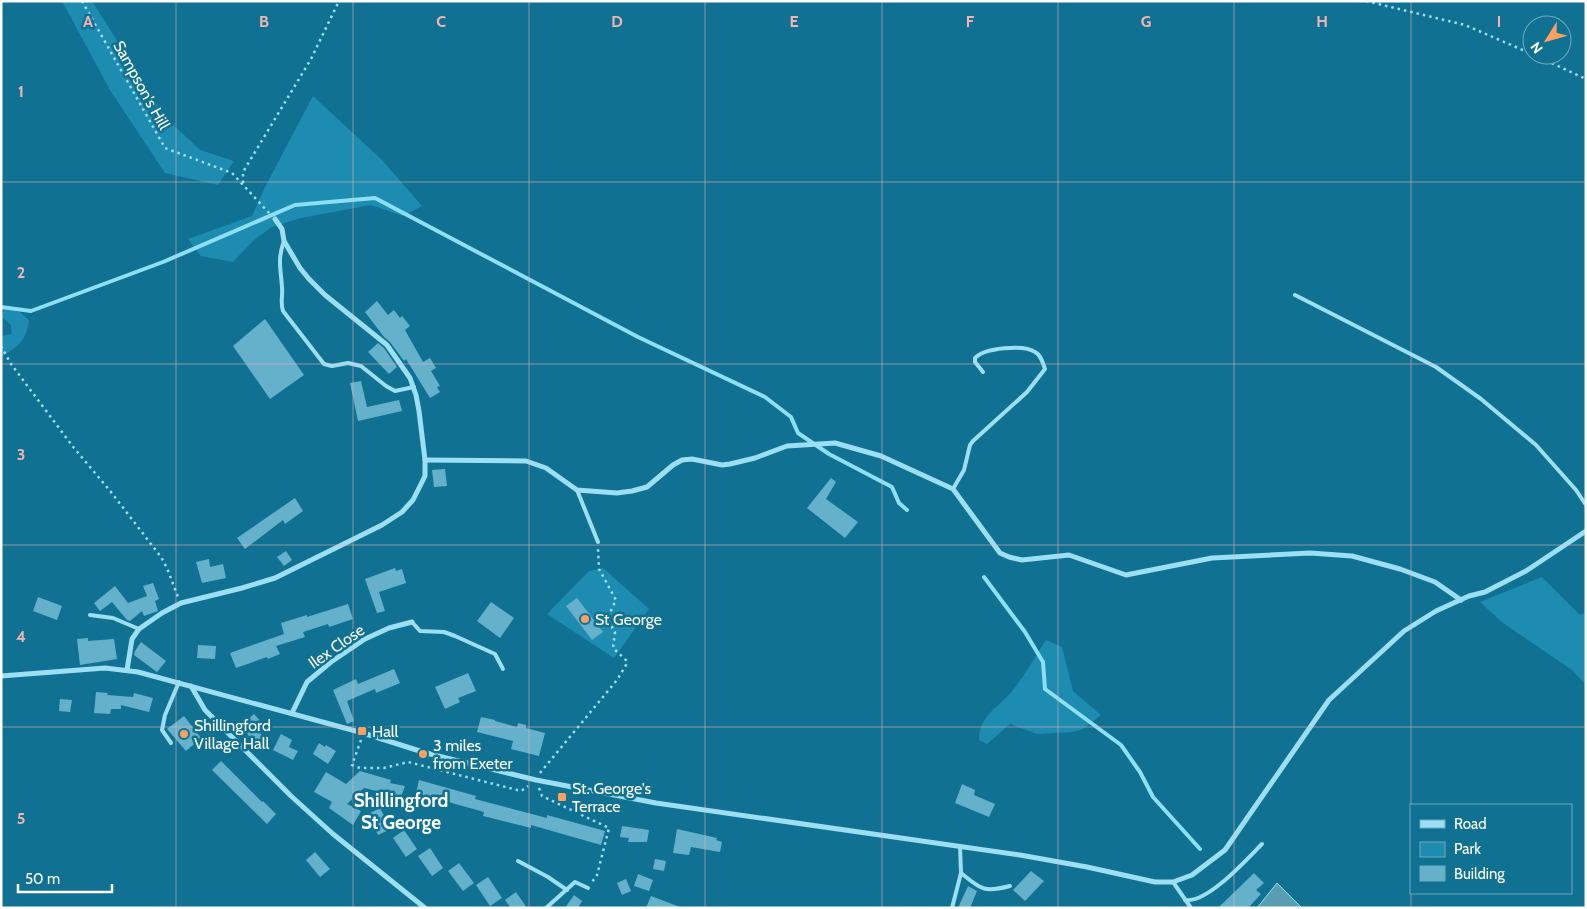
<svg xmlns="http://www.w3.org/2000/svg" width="1587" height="909" font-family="Cabin,sans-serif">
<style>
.green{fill:#1e8cb0}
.water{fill:#599db4;stroke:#8ddff7}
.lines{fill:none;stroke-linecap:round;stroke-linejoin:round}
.stream{stroke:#8ddff7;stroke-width:4}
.building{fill:#65b1cb}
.path{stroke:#9cdef4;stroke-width:2.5;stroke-dasharray:2.5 4;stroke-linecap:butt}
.lane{stroke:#9cdef4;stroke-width:4}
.street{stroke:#9cdef4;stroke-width:5}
.grid{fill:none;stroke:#f1b4b4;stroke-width:1;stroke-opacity:0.55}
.poi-dot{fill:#ffa05e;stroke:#107193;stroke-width:2}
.labels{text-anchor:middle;stroke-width:5;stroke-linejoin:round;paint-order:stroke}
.street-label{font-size:16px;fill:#fff;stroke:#107193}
.poi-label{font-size:16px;fill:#fff;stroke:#107193;text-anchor:start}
.quarter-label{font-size:19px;font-weight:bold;fill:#fff;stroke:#107193}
.grid-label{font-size:16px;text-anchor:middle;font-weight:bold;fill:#f1b4b4;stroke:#107193;stroke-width:5;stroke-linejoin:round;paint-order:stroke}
</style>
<rect width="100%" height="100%" fill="#107193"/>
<g class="green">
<polygon points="62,1 92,1 166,118 200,150 234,161 218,185 165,173 110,90"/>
<polygon points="313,96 382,160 422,206 403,216 371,205 301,218 272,227 254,240 233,262 201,256 188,239 252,216 265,187"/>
<path d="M5,309L20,312L29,320C26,341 19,346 1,357V336L12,334L11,325L1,316Z"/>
<polygon points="603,568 649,609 614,658 547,614 589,571"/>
<polygon points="1542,577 1580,615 1586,612 1586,685 1572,670 1503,623 1480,602"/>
<path d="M1046,640L1062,647L1073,691L1101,715L1083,729L1072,732L1037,734L1010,724L987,744L979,740C978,717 1000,706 1013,690C1025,675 1035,657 1046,640Z"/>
</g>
<polygon class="water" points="1277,883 1302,908 1257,908"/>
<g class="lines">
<g class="stream">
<polyline points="1,307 31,311 163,262 295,205 375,198 638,337 765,397 791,417 798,433 829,454 892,487 899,503 907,510"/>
<polyline points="984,577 1025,632 1043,662 1045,689 1121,745 1140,772 1153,797 1200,849"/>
</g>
</g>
<g class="building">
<polygon points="377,301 388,315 394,310 400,318 402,316 410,326 405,330 423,362 430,358 436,368 431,371 440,386 437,387 440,392 430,398 406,359 404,361 390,342 384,337 365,312"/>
<polygon points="265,319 304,375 270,399 233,346"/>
<polygon points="378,343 384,348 397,367 389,374 368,352"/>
<polygon points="361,381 367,407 399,400 402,411 358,421 350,383"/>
<polygon points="445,469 447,486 434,487 432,470"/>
<polygon points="831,478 836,482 826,499 858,522 845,538 807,508"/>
<polygon points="295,498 303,511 285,524 283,520 245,549 237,538"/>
<polygon points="286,551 292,560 284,566 277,557"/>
<polygon points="209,559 210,567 223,564 226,578 202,583 196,562"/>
<polygon points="395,568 396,571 402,569 406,583 379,592 385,611 377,613 365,579"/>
<polygon points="153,583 159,599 155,601 158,611 144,616 142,611 130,621 127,620 112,602 100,611 94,603 115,586 128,603 147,596 143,586"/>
<polygon points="38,597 62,606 57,620 33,611"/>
<polygon points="577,598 603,632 592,640 566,606"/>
<polygon points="491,602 514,618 500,638 477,621"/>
<polygon points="348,604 353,619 329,627 328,624 303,632 305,637 276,646 280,654 268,659 267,657 236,668 230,653 284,634 281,623 307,615 307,617"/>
<polygon points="88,638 88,641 114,639 117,659 80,665 77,639"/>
<polygon points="141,642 166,661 157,672 134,655 135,651"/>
<polygon points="198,645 216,646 215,659 197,658"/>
<polygon points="394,669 400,683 376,693 375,689 347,701 354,721 347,724 333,690 356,679 358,684"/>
<polygon points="468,673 476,691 458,698 460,702 445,709 435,687"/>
<polygon points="96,692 108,693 107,695 133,697 134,693 153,698 149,712 121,705 121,709 111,709 110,714 94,713"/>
<polygon points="60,699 72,700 70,712 59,711"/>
<polygon points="254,714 262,723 256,728 270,745 263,751 240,726"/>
<polygon points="184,716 201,738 186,751 167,729"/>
<polygon points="481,717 495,720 495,721 517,727 518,723 526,725 526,728 545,733 539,756 511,749 513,741 477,732"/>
<polygon points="281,734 292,740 289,747 298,751 293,760 273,750"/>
<polygon points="319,743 325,747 326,745 336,751 328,764 313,754"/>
<polygon points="221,761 262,802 263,801 276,814 267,824 212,770"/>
<polygon points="360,771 391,780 390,783 405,786 401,797 364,788 347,804 361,811 353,825 329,808 332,802 314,792 326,772 346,784"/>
<polygon points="419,780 476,796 475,799 547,818 547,815 605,831 601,845 531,825 531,828 483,816 484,812 416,793"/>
<polygon points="962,784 975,790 974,795 995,804 989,817 955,803"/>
<polygon points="380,808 391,829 378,835 368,814"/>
<polygon points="622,826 649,830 647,842 628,842 629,838 620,837"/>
<polygon points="677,829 717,838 716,840 722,842 720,852 691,847 689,855 673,853"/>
<polygon points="404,830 417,849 406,857 393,838"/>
<polygon points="430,848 443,868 432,876 418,856"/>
<polygon points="315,852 330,869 320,877 306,860"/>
<polygon points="655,859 666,861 664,871 653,869"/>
<polygon points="459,863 474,883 463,891 448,871"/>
<polygon points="1031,871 1044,881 1025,901 1013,890"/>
<polygon points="1254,873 1264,883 1256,890 1261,894 1248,908 1218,908"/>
<polygon points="638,874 653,880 649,891 634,886"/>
<polygon points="488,877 502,898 490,906 476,885"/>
<polygon points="626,879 631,891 622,895 617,883"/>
<polygon points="968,886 977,891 970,908 958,908"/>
<polygon points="516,892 527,908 511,908 505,900"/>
<polygon points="574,895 582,901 578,908 565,908"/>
<polygon points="651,896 680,907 679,908 646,908"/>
</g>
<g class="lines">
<g class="path">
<polyline points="82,1 165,148 232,173 270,214"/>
<polyline points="1366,1 1465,25 1532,54"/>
<polyline points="1534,55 1586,79"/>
<polyline points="243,183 243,172 311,59 339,1"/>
<polyline points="1,346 11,364 74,448 111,492 161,557 167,568 178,597"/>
<polyline points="361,740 352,765 360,768 384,768 408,762 521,791 528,786"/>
<polyline points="540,773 617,680 626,665 627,661 613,648 615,632 607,619 616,600 599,569 598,549"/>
<polyline points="539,788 542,796 609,828 597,875 592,882"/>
</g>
<g class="lane">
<path d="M284,241C277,260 281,269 282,288C283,296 280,302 283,311L324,364L332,366L348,363L361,366L386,386L395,391L414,387"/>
<polyline points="1295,295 1436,367 1481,399 1536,445 1576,490 1586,505"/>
<path d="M953,489L964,470L970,445L973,441L1027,392L1045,369C1043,363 1041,355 1035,352C1024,344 984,348 975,358V362L983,372"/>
<polyline points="577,490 598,542"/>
<polyline points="90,615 113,618 139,629"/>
<polyline points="412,622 420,631 444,632 455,636 495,654 503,669"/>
<polyline points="171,743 162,730 165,715 179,682"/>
<polyline points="518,861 548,877 567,890"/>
<path d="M961,873C981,889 983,893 1010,886"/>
<polyline points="1173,882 1191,908"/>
<path d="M1185,900C1207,904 1247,859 1262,844"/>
<polyline points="546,908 575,882 588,888"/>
<polyline points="952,908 961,873 960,846"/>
</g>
<g class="street">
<polyline points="425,460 526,461 546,468 577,490 617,493 632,491 647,487 673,465 682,460 692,459 722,465 730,464 755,458 787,446 835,443 881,456 953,489 1000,553 1009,557 1022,560 1069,555 1126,575 1212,558 1310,553 1352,556 1400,569 1435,582 1461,600"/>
<polyline points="127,670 132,639 139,629 162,613 181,603 242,588 275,578 382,525 402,512 413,500 425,476 425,460 419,411 416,395 410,378 387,345 325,295 309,279 300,268 284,241 282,229 275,219"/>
<polyline points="1,676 105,668 138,672 363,733 426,753 536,780 656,803 1020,855 1087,867 1155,882 1173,882 1192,875 1225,850 1329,700 1404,631 1436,611 1469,596 1485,592 1526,571 1586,531"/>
<polyline points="191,686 205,710 291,796 333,834 425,908"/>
<polyline points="292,713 307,682 331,662 365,639 389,628 412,622"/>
</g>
</g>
<path class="grid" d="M176,1V908M353,1V908M529,1V908M705,1V908M882,1V908M1058,1V908M1234,1V908M1411,1V908M1,182H1586M1,364H1586M1,545H1586M1,727H1586"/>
<g class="poi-dot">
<circle cx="585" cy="619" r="5"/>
<rect x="357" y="726" width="10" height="10" rx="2.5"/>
<circle cx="184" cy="734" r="5"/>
<circle cx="423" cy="754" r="5"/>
<rect x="557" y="792" width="10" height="10" rx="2.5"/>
</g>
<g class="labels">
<g class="street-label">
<text transform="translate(142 85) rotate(61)" y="6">Sampson's Hill</text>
<text transform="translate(336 646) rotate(-35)" y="6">Ilex Close</text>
</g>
<g class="poi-label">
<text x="595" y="625">St George</text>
<text x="194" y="731">Shillingford<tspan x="194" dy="18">Village Hall</tspan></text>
<text x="372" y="737">Hall</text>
<text x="433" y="751">3 miles<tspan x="433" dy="18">from Exeter</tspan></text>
<text x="572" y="794">St. George's<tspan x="572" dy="18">Terrace</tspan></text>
</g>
<g class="quarter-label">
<text x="401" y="807">Shillingford<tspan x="401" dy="22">St George</tspan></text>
</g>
</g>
<g class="grid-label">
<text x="88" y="27">A</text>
<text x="264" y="27">B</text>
<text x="441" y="27">C</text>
<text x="617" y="27">D</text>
<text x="794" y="27">E</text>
<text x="970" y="27">F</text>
<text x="1146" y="27">G</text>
<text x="1322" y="27">H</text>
<text x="1499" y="27">I</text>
<text x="21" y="97">1</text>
<text x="21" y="278">2</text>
<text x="21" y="460">3</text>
<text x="21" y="642">4</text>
<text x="21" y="824">5</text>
</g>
<rect width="1587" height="909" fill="none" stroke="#ffffff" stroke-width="5"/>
<rect x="1410" y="804" width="162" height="90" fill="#107193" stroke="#70aabe"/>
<rect x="1420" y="820" width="25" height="8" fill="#9cdef4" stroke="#70aabe"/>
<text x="1454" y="829" font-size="15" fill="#ffffff">Road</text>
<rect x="1420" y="842" width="25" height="15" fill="#1e8cb0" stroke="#70aabe"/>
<text x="1454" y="854" font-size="15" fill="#ffffff">Park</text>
<rect x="1420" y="866" width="25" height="15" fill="#65b1cb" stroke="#70aabe"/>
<text x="1454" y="879" font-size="15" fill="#ffffff">Building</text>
<g transform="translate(1547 40) rotate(233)"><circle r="24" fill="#107193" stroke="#70aabe"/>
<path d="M0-4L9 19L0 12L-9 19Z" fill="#ffa05e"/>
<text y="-8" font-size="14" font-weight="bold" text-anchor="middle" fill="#ffffff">N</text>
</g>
<path d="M18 884v8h94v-8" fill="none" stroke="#ffffff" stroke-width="2.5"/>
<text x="25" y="884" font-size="15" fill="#ffffff" stroke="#107193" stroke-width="4" paint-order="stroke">50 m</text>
</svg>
